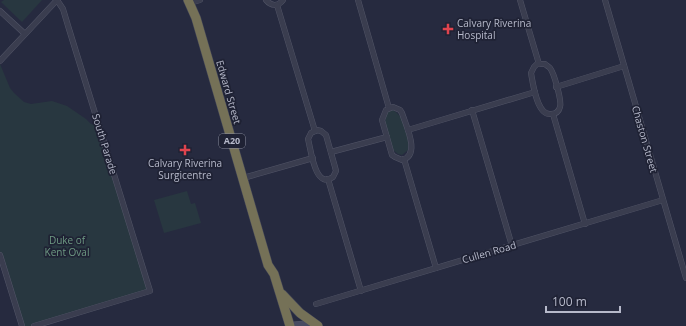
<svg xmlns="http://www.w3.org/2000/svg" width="686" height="326" font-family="'Open Sans',sans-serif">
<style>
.green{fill:#283740}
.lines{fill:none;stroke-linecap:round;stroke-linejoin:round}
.street-casing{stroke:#525567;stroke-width:6}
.secondary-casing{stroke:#525567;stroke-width:8}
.highway-casing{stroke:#424557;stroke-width:10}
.street{stroke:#3a3d4f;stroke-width:5}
.secondary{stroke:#484b62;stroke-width:7}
.highway{stroke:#757157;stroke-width:9}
.health-dot{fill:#e0444e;stroke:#1f2234;stroke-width:1.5}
.labels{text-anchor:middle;stroke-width:3.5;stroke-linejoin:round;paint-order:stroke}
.shield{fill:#1f2234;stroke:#898c9d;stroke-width:1}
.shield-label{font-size:9px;font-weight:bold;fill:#b6b9ca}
.poi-label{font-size:10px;fill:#b6b9ca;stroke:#1f2234;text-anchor:start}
.street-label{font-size:10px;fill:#b6b9ca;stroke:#1f2234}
.park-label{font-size:10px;fill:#6e9a83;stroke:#1f2234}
</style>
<rect width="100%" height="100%" fill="#262a3f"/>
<g class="green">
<polygon points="4,0 42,0 22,22 1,2"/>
<polygon points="0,64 10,88 14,93 24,102 31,104 52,101 67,106 86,119 91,124 100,126 150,291 34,326 22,326 0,255"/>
<path d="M392,110C403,113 411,140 408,150L402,155L398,154L393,150L385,122L387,112Z"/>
<polygon points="187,191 191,204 195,203 201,223 164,233 154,200"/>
</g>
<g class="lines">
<defs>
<g id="street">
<path d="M266,0C271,6 278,7 283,0"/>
<polyline points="358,0 389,108"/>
<polyline points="520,0 539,64"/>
<polyline points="605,0 686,278"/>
<polyline points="190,3 200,0"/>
<polyline points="277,5 315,131"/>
<polyline points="0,11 25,34"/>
<polyline points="0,61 57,0"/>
<path d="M537,64H545C547,66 548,66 550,68C554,73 562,101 560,107C559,111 556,114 551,114C537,116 533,84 531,73L534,67Z"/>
<polyline points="556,87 624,66"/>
<path d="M393,107L400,110L402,113C406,126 421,155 402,160L395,157L392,155L382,120L386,110Z"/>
<polyline points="472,110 512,246"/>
<polyline points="553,114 585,224"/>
<path d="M317,130L321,131L326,135L335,167L336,171L333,177C315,190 311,150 308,139L311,133Z"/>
<polyline points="408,130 535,92"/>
<polyline points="331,152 387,137"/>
<polyline points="404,159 436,268"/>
<polyline points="243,178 313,158"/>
<polyline points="328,179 361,291"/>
<polyline points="0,255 22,326"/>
<polyline points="316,304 663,200"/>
<polyline points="34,326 150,291 69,29 63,9 57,0"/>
</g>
<polyline id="secondary" points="289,326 310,324 317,326"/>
<g id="highway">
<polyline points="188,0 196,18 268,265 274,274 290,326"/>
<polyline points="282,294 300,313 318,326"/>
</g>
</defs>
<use href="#street" class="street-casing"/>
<use href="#secondary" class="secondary-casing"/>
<use href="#highway" class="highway-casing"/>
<use href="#street" class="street"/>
<use href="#secondary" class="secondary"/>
<use href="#highway" class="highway"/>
</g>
<g class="health-dot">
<path d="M446 23h4v4h4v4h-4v4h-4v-4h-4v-4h4z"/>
<path d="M183 144h4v4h4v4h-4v4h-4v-4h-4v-4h4z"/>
</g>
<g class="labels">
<rect class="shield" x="219" y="134" width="26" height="14" rx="3"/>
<g class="shield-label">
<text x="232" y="144">A20</text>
</g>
<g class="poi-label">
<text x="457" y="27">Calvary Riverina<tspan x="457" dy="12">Hospital</tspan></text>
<text x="185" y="167" text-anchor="middle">Calvary Riverina<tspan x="185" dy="12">Surgicentre</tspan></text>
</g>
<g class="street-label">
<text transform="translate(229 92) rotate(74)" y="4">Edward Street</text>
<text transform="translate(645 139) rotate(74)" y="4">Chaston Street</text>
<text transform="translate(105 144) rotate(73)" y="4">South Parade</text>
<text transform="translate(489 252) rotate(-16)" y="4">Cullen Road</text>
</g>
<g class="park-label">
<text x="67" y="244">Duke of<tspan x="67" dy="12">Kent Oval</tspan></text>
</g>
</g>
<path d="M546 306v6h74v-6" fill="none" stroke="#b6b9ca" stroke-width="2"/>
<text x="552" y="306" font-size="12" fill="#b6b9ca" stroke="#1f2234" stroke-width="3" paint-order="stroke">100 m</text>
</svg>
